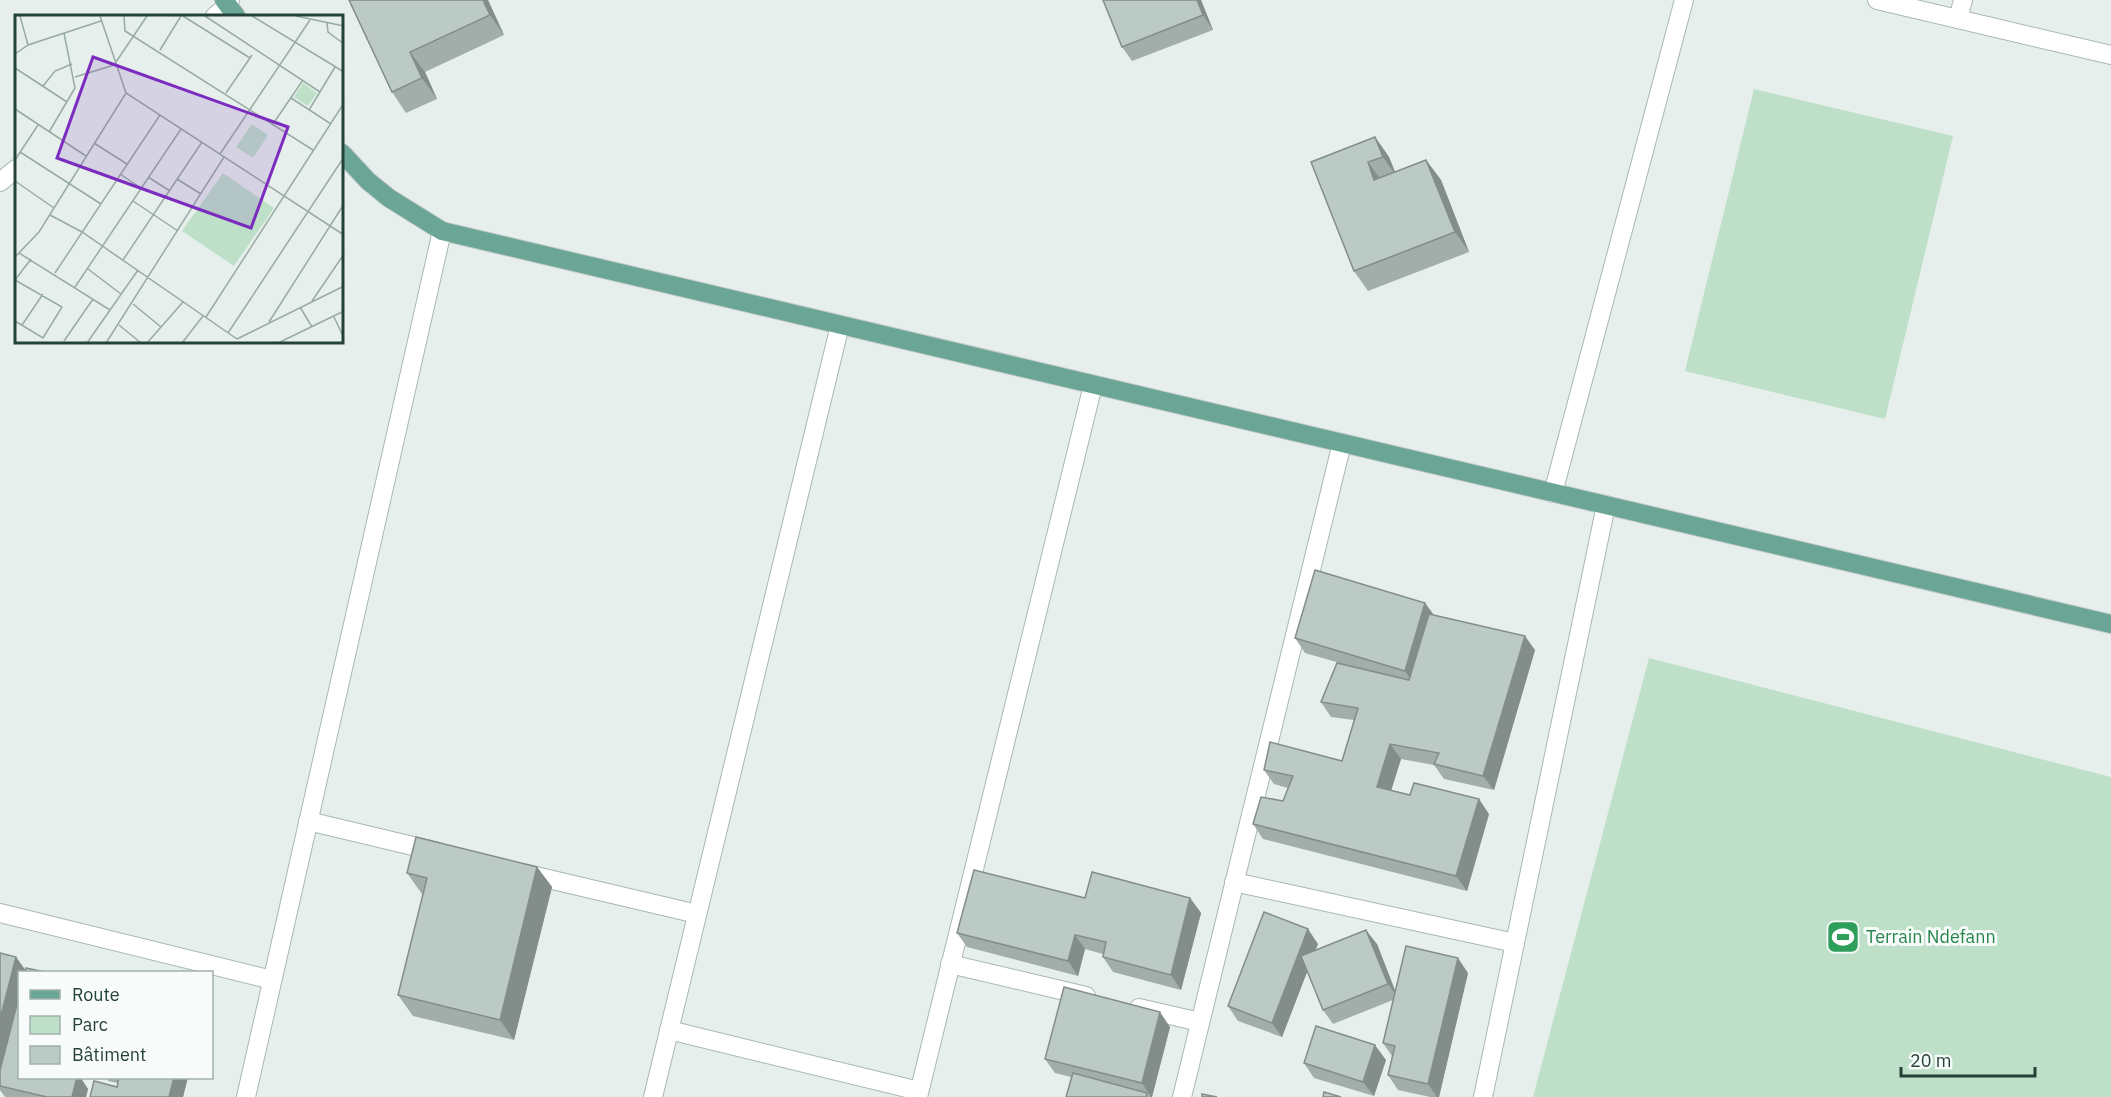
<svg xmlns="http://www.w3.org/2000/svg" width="2111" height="1097" font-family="'IBM Plex Sans',sans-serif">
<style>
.green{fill:#bfe0c8}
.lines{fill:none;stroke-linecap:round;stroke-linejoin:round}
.minor-casing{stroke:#a8b8b2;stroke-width:20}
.primary-casing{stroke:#c2cac8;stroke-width:20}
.minor{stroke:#fff;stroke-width:18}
.primary{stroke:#6aa596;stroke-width:18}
.wall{fill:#a1aea9}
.shaded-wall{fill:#838d89}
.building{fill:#bbcac4;stroke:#838d89;stroke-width:1.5}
.labels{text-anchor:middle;stroke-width:6;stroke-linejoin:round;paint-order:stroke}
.leisure-label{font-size:18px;fill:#27864d;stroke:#f7fbf9;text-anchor:start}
.inset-road{fill:none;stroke:#98aaa4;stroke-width:1.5}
.view{fill:#7b2cbf;fill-opacity:0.15;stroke:#7b2cbf;stroke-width:3}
.inset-edge{fill:none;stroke:#24423a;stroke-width:3}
</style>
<rect width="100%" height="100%" fill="#e6efeb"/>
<g class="green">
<polygon points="1754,89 1953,136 1885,419 1685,371"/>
<polygon points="1649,658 2111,777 2111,1097 1533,1097"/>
</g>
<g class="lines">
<defs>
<g id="minor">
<polyline points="1877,0 2111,55"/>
<polyline points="215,16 228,6 230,0"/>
<polyline points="1958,19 1963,0"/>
<polyline points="0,182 16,169"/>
<polyline points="1553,493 1684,0"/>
<polyline points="308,821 438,852"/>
<polyline points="523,873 697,914"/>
<polyline points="1234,882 1515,943"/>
<polyline points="0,913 272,980"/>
<polyline points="950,964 1086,996"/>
<polyline points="1139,1008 1200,1022"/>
<polyline points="669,1030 919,1091"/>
<polyline points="246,1097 442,231"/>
<polyline points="653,1097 840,325"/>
<polyline points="918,1097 1093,385"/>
<polyline points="1182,1097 1342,443"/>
<polyline points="1483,1097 1606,505"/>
</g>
<g id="primary">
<polyline points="224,0 236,16"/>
<polyline points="342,153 368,181 389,198 442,231 2111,624"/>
</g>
</defs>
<use href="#minor" class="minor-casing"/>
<use href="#primary" class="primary-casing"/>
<use href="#minor" class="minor"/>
<use href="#primary" class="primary"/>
</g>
<g class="wall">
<polygon points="349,0 488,0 504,35 425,72 437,99 406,113 392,92"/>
<polygon points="1201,0 1213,30 1132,61 1122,47"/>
<polygon points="1375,137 1389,157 1395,172 1426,160 1441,180 1469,252 1368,291 1354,271 1311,162"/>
<polygon points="1425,603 1434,615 1535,650 1494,790 1444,779 1434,765 1401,759 1391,790 1489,814 1467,891 1263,839 1253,824 1283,801 1288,788 1274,784 1264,770 1342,761 1354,720 1331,717 1321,702 1350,666 1305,653 1295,638"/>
<polygon points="537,867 552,887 514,1040 413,1016 398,995 423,894 422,894 407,873"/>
<polygon points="1085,898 1190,898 1201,913 1181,990 1113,972 1103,957 1103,954 1085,949 1078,976 967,947 957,933"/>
<polygon points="1318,944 1315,950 1377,944 1395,991 1468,973 1439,1097 1430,1097 1398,1090 1388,1075 1392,1056 1383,1043 1393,1000 1333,1024 1323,1010 1307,971 1282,1037 1238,1021 1228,1006"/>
<polygon points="0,953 16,957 25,970 20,1077 80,1077 88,1089 86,1097 5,1097 0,1090"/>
<polygon points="1170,1027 1152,1097 1066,1097 1071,1077 1055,1073 1045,1059"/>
<polygon points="1386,1060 1374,1096 1314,1078 1304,1063"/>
<polygon points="106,1077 188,1077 183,1097 90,1097 117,1087 118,1083 108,1081"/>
</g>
<g class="shaded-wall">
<polygon points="483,0 488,0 504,35 490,15"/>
<polygon points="1197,0 1201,0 1213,30 1203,15"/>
<polygon points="410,52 425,72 437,99 422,78"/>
<polygon points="1375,137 1389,157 1397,177 1383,157"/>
<polygon points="1426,160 1441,180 1469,252 1455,232"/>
<polygon points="1368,162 1383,183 1374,180"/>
<polygon points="1425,603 1435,617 1415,686 1405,671"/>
<polygon points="1525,636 1535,650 1494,790 1483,776"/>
<polygon points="1390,744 1401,759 1388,801 1377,787"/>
<polygon points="1479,799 1489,814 1467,891 1456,876"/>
<polygon points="537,867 552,887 514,1040 500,1020"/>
<polygon points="1190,898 1201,913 1181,990 1171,975"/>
<polygon points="1308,929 1318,944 1282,1037 1272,1023"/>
<polygon points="1366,930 1377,944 1398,998 1388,984"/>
<polygon points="1075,935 1085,949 1078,976 1068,961"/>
<polygon points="16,957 26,971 26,972 20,972 20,997 0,1074 0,1019"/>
<polygon points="1458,958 1468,973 1439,1097 1437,1097 1428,1084"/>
<polygon points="1160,1012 1170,1027 1152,1097 1151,1097 1142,1083"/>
<polygon points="1375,1045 1386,1060 1374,1096 1363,1082"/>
<polygon points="77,1077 80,1077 88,1089 86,1097 72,1097"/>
<polygon points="174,1077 188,1077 183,1097 169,1097"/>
</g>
<g class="building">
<polygon points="349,0 483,0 490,15 410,52 422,78 392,92"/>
<polygon points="1103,0 1197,0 1203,15 1122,47"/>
<polygon points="1375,137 1383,157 1368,162 1374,180 1426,160 1455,232 1354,271 1311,162"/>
<polygon points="1315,570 1425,603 1405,671 1295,638"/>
<polygon points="1429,614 1525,636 1483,776 1434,764 1439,753 1390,744 1377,787 1410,795 1414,783 1479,799 1456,876 1253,824 1261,797 1283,801 1293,776 1264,770 1270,742 1342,761 1358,708 1321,702 1337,663 1409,680"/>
<polygon points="416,837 537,867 500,1020 398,995 427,878 407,873"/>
<polygon points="974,870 1085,898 1092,872 1190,898 1171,975 1103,957 1106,942 1075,935 1068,961 957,933"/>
<polygon points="1264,912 1308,929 1272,1023 1228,1006"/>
<polygon points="1366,930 1388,984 1323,1010 1301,956"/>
<polygon points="1406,946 1458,958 1428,1084 1388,1075 1395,1046 1383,1043"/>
<polygon points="0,953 16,957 0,1019"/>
<polygon points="26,968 45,972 25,972"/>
<polygon points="1064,987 1160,1012 1142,1083 1045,1059"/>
<polygon points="20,993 20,1077 77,1077 72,1097 47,1097 0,1086 0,1070"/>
<polygon points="1316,1026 1375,1045 1363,1082 1304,1063"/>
<polygon points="1073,1073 1147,1093 1146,1097 1066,1097"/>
<polygon points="119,1077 174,1077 169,1097 90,1097 94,1081 117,1087"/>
<polygon points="1324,1092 1341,1097 1323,1097"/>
<polygon points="1202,1094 1217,1097 1202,1097"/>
</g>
<defs>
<symbol id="stadium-square" viewBox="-11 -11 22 22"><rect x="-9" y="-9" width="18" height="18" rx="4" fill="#2e9e5b" stroke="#f7fbf9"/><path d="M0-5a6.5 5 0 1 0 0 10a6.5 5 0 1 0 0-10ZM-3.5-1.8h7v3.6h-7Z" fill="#fff"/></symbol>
</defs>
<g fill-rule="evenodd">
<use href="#stadium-square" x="1824" y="918" width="38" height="38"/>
</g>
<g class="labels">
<g class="leisure-label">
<text x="1866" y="943">Terrain Ndefann</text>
</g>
</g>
<g transform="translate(15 15)">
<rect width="328" height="328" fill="#e6efeb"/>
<path d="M288,68L302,78L293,91L279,82ZM237,109L253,120L238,143L221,132ZM208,158L259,193L219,251L167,216Z" fill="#bfe0c8"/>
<path class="inset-road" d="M5,1L13,30M85,1L111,78L329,220M109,1L110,16L298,135M168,1L235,43M190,1L305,77M237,1L329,57M281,1L329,11M312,8L313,17L329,29M145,35L166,1M0,39L13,30L86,6M0,53L52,87M60,62L99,50L132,1M28,71L40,56L57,49M211,78L237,40M276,83L316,109M0,94L71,141M294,95L320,52M258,109L288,65M34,117L60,73L49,18M79,128L112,149M5,137L86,189M205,139L295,5M0,145L23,110M105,159L126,173M133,162L155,176M162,164L186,179M0,166L39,193M118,186L163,216M35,200L67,217L222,324M4,238L95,295M0,242L24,217L111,78M108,245L187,127M73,254L106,279M40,258L145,100M0,265L47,292L28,323L0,306M0,265L16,244M60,272L166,114M297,286L329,239M118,289L146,312M285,292L297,312M191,302L329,88M319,302L329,323M254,307L329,189M7,310L28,279M104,310L126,328M213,318L329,142M222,324L329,271M49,326L78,284M72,328L123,255M91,328L209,142M132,328L168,287M167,328L188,301M263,328L329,296"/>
<path class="view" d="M78,42L273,112L236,213L42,143Z"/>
<rect width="328" height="328" class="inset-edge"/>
</g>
<rect x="18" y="971" width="195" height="108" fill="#f7fbf9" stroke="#a3b1ad" stroke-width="1.5"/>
<rect x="30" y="990" width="30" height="9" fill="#6aa596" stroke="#a3b1ad" stroke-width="1.5"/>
<text x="72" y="1001" font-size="18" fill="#24423a">Route</text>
<rect x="30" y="1016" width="30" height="18" fill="#bfe0c8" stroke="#a3b1ad" stroke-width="1.5"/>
<text x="72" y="1031" font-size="18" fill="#24423a">Parc</text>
<rect x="30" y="1046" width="30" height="18" fill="#bbcac4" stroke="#a3b1ad" stroke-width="1.5"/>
<text x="72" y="1061" font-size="18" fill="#24423a">Bâtiment</text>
<path d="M1901 1067v9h134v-9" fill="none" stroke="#24423a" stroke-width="3"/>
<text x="1910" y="1067" font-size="18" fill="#24423a" stroke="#f7fbf9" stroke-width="4.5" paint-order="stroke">20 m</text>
</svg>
